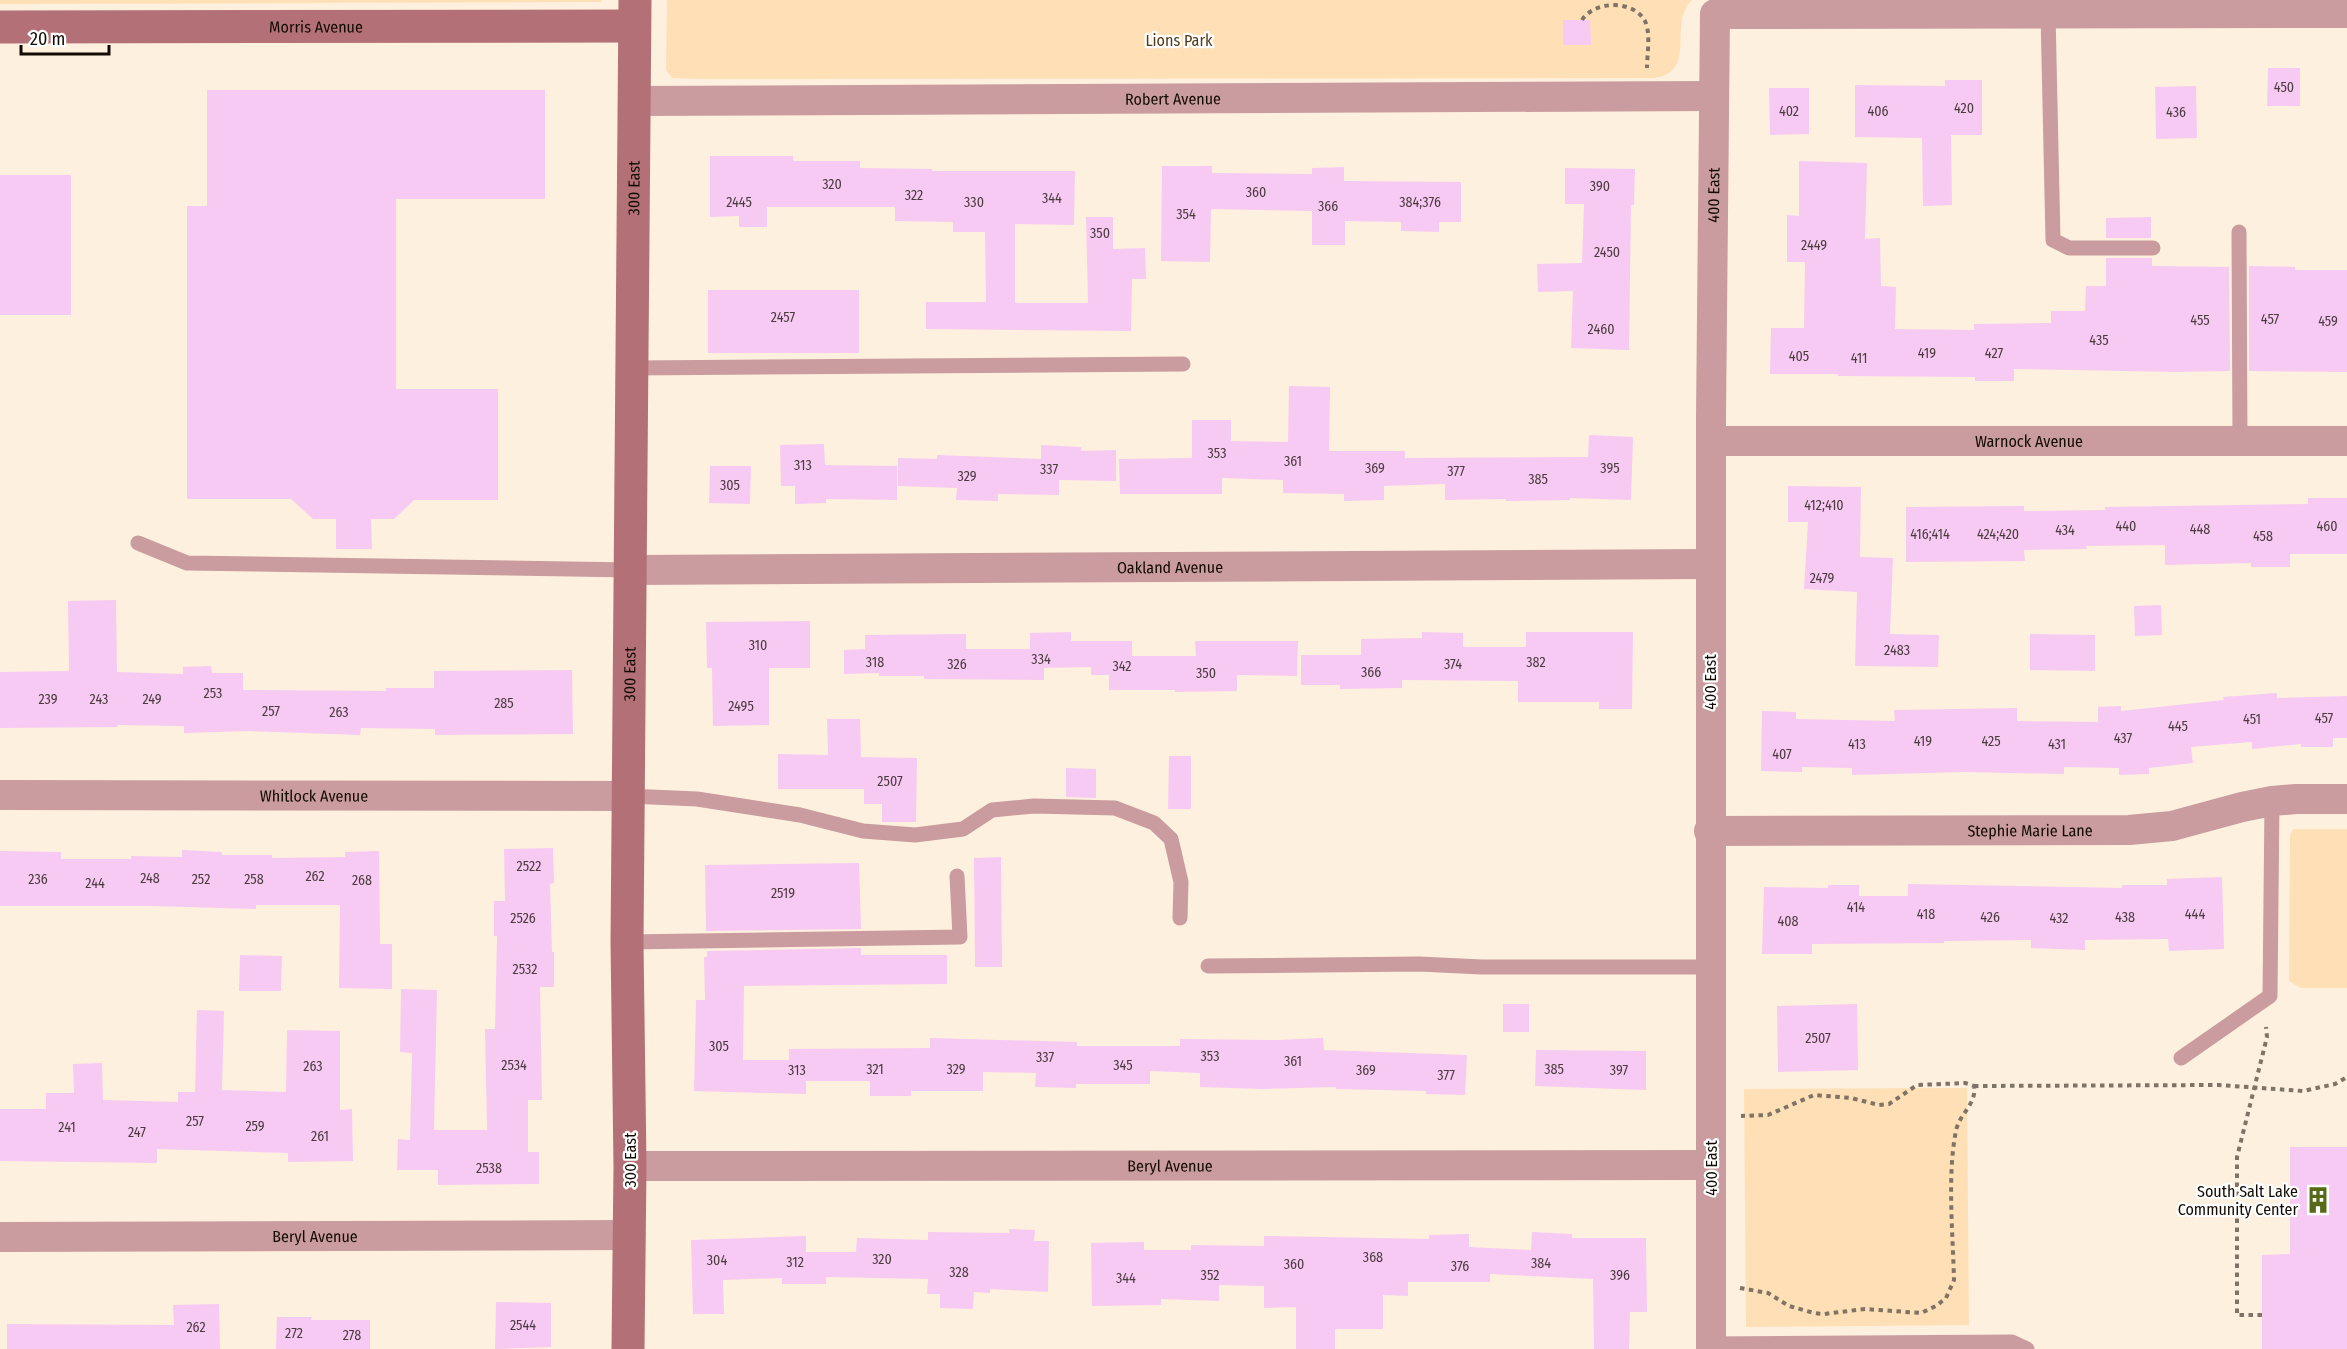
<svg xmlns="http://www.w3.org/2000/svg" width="2347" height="1349" font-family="'Fira Sans Condensed',sans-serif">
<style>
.green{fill:#ffdfb5}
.building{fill:#f7caf3}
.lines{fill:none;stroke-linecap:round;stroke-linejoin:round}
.path{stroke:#7d7366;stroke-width:4;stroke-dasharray:4.5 4.5;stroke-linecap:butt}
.lane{stroke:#ca9c9f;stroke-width:15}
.street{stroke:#ca9c9f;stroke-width:30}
.secondary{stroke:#b37177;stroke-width:33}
.labels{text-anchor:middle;stroke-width:4.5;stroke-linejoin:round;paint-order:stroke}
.number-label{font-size:14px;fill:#4b3b3f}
.street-label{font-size:16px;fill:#120b03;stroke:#fff}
.park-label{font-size:16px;fill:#523a17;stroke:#fff}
.poi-label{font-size:16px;fill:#120b03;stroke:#fff;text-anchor:end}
</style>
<rect width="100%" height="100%" fill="#fef0de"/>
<g class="green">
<polygon points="0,0 601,0 601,2 0,4"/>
<path d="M667,0H1692C1667,23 1699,72 1654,78L702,79L672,78L666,70Z"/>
<polygon points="2294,829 2347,829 2347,988 2301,988 2289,981 2290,834"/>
<polygon points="1967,1088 1969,1325 1746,1327 1744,1089"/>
</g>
<g class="building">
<polygon points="1563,20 1590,20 1591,45 1563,45"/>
<polygon points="2268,68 2300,68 2300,106 2267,106"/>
<polygon points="1945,80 1982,80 1982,135 1951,135 1952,205 1923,206 1922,138 1855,137 1855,85 1945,86"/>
<polygon points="2196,86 2197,138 2156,139 2155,87"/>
<polygon points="1769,88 1809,88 1809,134 1770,135"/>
<polygon points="207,90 545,90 545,199 396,199 396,389 498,389 498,500 414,500 394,519 371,519 372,549 336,549 336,519 313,519 291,499 187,499 187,206 207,206"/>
<polygon points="710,156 793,156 793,161 860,161 860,168 932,169 932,171 1075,171 1074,225 1015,224 1015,303 1088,303 1086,217 1113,217 1113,249 1145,248 1146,279 1132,279 1131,331 926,329 926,302 986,302 985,232 953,232 953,222 895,221 895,207 767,207 767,227 739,227 739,216 710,217"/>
<polygon points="1799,161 1867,163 1865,239 1880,238 1881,286 1896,287 1895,329 1974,330 1974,324 2051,323 2051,311 2085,311 2086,286 2106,286 2106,258 2152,258 2152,266 2229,267 2230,371 2175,372 2014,369 2014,381 1975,381 1975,377 1838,376 1838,374 1770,374 1771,328 1804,328 1805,262 1787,262 1787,215 1799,216"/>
<polygon points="1162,166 1212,166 1212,173 1312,174 1312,168 1344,167 1344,181 1461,182 1461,222 1439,222 1439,232 1401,231 1401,222 1345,221 1345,245 1312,245 1312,211 1211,209 1210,262 1161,261"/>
<polygon points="1565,168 1635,169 1634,205 1631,205 1629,350 1571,348 1573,291 1538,292 1537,264 1582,263 1584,204 1565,204"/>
<rect x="0" y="175" width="71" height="140"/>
<polygon points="2151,217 2151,238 2106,238 2106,218"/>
<polygon points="2249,266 2295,267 2295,270 2347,270 2347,372 2249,371"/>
<rect x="708" y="290" width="151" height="63"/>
<polygon points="1289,386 1330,387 1329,451 1405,451 1405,458 1588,457 1589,435 1633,437 1631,500 1570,498 1570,500 1506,501 1506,499 1445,500 1445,484 1384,486 1384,500 1344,501 1344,494 1283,493 1283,480 1222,478 1222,494 1120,494 1119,459 1192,458 1192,420 1231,420 1231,441 1288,442"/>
<polygon points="824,444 825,465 897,466 897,500 826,499 826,503 795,504 795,486 781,486 780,445"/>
<polygon points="1041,445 1081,447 1081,451 1116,450 1116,481 1059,480 1059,495 998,494 998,501 956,500 957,488 898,486 898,458 937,459 937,455 1041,459"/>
<polygon points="710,466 751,466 750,504 709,503"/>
<polygon points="1788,486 1861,487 1860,557 1893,558 1890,634 1939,635 1938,667 1855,666 1857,592 1804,589 1808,522 1788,522"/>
<polygon points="2308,498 2347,498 2347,554 2290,554 2290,567 2251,567 2251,563 2165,565 2165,545 2086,546 2087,549 2024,550 2025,561 1906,562 1906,507 2024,506 2024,511 2105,510 2105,507 2308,504"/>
<polygon points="116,600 117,672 183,674 183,667 211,666 212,673 243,673 243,690 386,691 386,688 434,688 434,671 572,670 573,734 435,735 435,729 361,728 360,735 249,731 184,733 184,726 117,725 118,727 0,728 0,672 69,671 68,601"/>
<polygon points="2161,605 2162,635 2135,636 2134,606"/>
<polygon points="810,621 810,668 769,668 769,725 713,726 712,668 707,668 706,622"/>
<polygon points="1071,632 1071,641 1132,641 1132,656 1196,656 1195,641 1298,641 1297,676 1237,675 1237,691 1175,692 1175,690 1109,690 1109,675 1091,675 1091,667 1044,668 1044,680 924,679 924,676 879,676 879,673 844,674 844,650 865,649 865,635 966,634 966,649 1030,649 1030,633"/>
<polygon points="1422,632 1463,633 1463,647 1526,647 1526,632 1633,632 1632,709 1599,709 1599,702 1518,702 1518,681 1402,680 1402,688 1340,689 1340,685 1301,685 1301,655 1361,655 1361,639 1422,638"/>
<polygon points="2030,634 2095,635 2095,671 2030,670"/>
<polygon points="2277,693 2277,698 2347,696 2347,738 2333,738 2333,747 2301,747 2301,744 2252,749 2252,742 2191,747 2193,763 2149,768 2149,774 2119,775 2119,768 2064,767 2064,774 1964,772 1852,775 1852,768 1802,767 1802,772 1761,771 1762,711 1796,712 1796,719 1895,721 1894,710 2017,708 2017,721 2098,722 2098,707 2121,706 2121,711 2224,700 2223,697"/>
<polygon points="827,719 860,719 861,757 917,758 916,822 882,822 882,804 864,804 864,789 778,789 778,754 828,755"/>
<polygon points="1169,756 1191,756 1191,809 1168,809"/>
<polygon points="1066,768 1096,769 1096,798 1066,797"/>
<polygon points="553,848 554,883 550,884 552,952 554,952 554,987 540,987 542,1100 528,1100 528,1152 539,1152 539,1184 438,1185 438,1170 397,1170 398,1139 410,1140 412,1053 400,1052 401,989 437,990 434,1130 487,1130 485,1029 495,1029 497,936 494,936 494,901 505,901 504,849"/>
<polygon points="182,850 222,852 222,855 272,855 272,858 345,857 345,852 379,851 380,944 392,944 392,989 339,988 340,905 256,905 256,909 152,906 0,906 0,851 61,852 61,859 131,859 131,856 182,857"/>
<polygon points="1001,857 1002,967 975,967 974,858"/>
<polygon points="859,863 861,929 706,931 705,865"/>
<polygon points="2222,877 2224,949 2169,951 2168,939 2085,940 2085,950 2031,948 2031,940 1944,941 1944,943 1812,944 1812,954 1762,954 1764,887 1828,888 1828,885 1859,885 1859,896 1908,896 1908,884 2122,888 2122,885 2167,885 2167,879"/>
<polygon points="861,948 861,955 947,955 947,984 744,986 743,1060 789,1060 789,1049 930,1048 930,1038 1077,1042 1077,1046 1180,1046 1180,1039 1277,1040 1323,1038 1324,1050 1467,1055 1465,1095 1426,1094 1426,1091 1336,1089 1336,1087 1263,1089 1200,1087 1200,1073 1150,1071 1150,1084 1076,1084 1076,1088 1035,1087 1036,1073 983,1072 983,1091 911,1091 911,1096 870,1096 870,1081 806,1081 806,1094 694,1091 696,1000 705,1000 704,957 707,957 707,951"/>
<polygon points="240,955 282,956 281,991 239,991"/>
<rect x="1503" y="1004" width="26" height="28"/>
<polygon points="1857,1004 1858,1070 1778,1072 1777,1006"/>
<polygon points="197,1010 224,1011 222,1090 286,1092 287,1030 340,1031 340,1110 352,1109 353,1161 288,1162 288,1153 157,1149 157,1163 0,1161 0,1109 46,1109 46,1093 74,1093 73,1064 102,1063 103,1100 178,1102 178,1092 195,1092"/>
<polygon points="1536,1050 1646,1051 1646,1090 1535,1086"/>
<polygon points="2290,1147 2347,1147 2347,1349 2262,1349 2262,1255 2290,1254"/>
<polygon points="1009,1229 1035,1230 1034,1241 1049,1241 1048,1292 990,1289 990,1293 974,1292 973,1309 940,1308 940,1294 927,1294 928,1279 826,1277 826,1284 782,1284 782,1278 723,1280 724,1314 693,1314 691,1240 806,1236 806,1252 856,1252 857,1238 928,1240 928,1232 1009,1233"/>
<polygon points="1532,1232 1572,1234 1572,1238 1646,1238 1647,1312 1630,1312 1629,1349 1594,1349 1593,1279 1490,1274 1490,1282 1408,1282 1408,1296 1383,1295 1383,1329 1335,1329 1335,1349 1296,1349 1296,1307 1264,1308 1264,1286 1219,1285 1219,1301 1161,1299 1161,1305 1092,1306 1091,1243 1144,1242 1144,1250 1191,1250 1191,1245 1264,1246 1264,1236 1429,1239 1429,1235 1469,1234 1469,1247 1531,1250"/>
<polygon points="496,1302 551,1303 551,1347 495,1349"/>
<polygon points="219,1304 220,1349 7,1349 7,1324 174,1325 173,1305"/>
<polygon points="277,1317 312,1317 311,1320 370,1320 370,1349 276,1349"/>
</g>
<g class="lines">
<g class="path">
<path d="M1582,20C1595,0 1634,0 1645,21C1651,34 1647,54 1647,68"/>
<polyline points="1974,1086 2219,1085 2303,1091 2335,1084 2347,1077"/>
<path d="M1740,1288L1768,1293L1789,1306L1814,1313L1824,1314L1865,1309L1921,1313L1936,1306L1946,1298L1954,1280C1953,1235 1947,1174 1956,1131C1959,1114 1977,1104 1974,1086L1965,1083L1917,1085L1889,1104L1879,1105L1851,1098L1814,1095L1768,1115L1741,1116"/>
<polyline points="2262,1315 2237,1315 2237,1157 2267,1037 2266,1027"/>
</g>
<g class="lane">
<polyline points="2048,13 2053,240 2069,248 2153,248"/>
<polyline points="2239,232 2240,441"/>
<polyline points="633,368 1183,364"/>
<polyline points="138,543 187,563 632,570"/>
<polyline points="628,796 697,799 800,815 863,831 915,835 963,829 992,810 1034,806 1115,808 1154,823 1171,839 1181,882 1180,918"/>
<polyline points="627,942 960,937 957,876"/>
<polyline points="1208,966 1419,964 1482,967 1710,967"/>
<polyline points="2181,1058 2270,996 2272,801"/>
<polyline points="1711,1344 2012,1342 2027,1349"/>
</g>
<g class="street">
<path id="s1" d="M633,101L1713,96"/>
<path id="s2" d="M1711,441H2347"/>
<path id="s3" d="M632,570L1710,564"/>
<path id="s4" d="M0,795L628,796"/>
<path id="s5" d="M1709,831L2129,830L2172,826L2242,807L2272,801L2296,799H2347"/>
<path id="s6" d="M630,1166L1711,1165"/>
<path id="s7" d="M0,1237L629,1235"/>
<path id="s8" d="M1711,1349V416L1715,14L2347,13"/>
</g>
<g class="secondary">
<path id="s9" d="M0,27L634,26"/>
<path id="s10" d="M628,1349L630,1166L627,942L635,0"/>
</g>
</g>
<defs>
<symbol id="building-bare" viewBox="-9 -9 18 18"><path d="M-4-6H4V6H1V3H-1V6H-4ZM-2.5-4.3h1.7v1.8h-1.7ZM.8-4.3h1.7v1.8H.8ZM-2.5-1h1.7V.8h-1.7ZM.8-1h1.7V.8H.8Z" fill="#556916" stroke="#fff" stroke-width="2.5" paint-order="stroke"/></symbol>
</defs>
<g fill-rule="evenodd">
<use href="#building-bare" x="2299" y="1181" width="38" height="38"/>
</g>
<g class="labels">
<g class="number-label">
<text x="2284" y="92">450</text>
<text x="1964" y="113">420</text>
<text x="1789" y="116">402</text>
<text x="1878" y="116">406</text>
<text x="2176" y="117">436</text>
<text x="832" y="189">320</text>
<text x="1600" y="191">390</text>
<text x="1256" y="197">360</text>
<text x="914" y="200">322</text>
<text x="1052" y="203">344</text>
<text x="739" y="207">2445</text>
<text x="974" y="207">330</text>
<text x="1420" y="207">384;376</text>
<text x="1328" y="211">366</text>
<text x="1186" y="219">354</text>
<text x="1100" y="238">350</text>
<text x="1814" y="250">2449</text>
<text x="1607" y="257">2450</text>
<text x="783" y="322">2457</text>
<text x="2270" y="324">457</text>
<text x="2200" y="325">455</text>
<text x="2328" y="326">459</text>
<text x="1601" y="334">2460</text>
<text x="2099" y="345">435</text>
<text x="1927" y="358">419</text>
<text x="1994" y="358">427</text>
<text x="1799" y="361">405</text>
<text x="1859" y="363">411</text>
<text x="1217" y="458">353</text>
<text x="1293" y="466">361</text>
<text x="803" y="470">313</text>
<text x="1375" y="473">369</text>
<text x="1610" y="473">395</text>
<text x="1049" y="474">337</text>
<text x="1456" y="476">377</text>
<text x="967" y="481">329</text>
<text x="1538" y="484">385</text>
<text x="730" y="490">305</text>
<text x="1824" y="510">412;410</text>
<text x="2126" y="531">440</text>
<text x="2327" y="531">460</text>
<text x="2200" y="534">448</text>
<text x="2065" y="535">434</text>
<text x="1930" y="539">416;414</text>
<text x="1998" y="539">424;420</text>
<text x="2263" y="541">458</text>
<text x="1822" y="583">2479</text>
<text x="758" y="650">310</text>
<text x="1897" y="655">2483</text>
<text x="1041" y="664">334</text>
<text x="875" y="667">318</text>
<text x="1536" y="667">382</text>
<text x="957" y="669">326</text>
<text x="1453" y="669">374</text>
<text x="1122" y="671">342</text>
<text x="1371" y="677">366</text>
<text x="1206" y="678">350</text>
<text x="213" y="698">253</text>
<text x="48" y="704">239</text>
<text x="99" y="704">243</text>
<text x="152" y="704">249</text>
<text x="504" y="708">285</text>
<text x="741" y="711">2495</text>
<text x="271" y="716">257</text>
<text x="339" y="717">263</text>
<text x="2324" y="723">457</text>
<text x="2252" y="724">451</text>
<text x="2178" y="731">445</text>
<text x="2123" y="743">437</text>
<text x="1923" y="746">419</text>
<text x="1991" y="746">425</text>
<text x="1857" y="749">413</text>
<text x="2057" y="749">431</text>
<text x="1782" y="759">407</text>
<text x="890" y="786">2507</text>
<text x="529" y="871">2522</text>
<text x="315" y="881">262</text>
<text x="150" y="883">248</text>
<text x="38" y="884">236</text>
<text x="201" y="884">252</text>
<text x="254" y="884">258</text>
<text x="362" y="885">268</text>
<text x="95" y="888">244</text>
<text x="783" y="898">2519</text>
<text x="1856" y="912">414</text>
<text x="1926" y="919">418</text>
<text x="2195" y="919">444</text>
<text x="1990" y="922">426</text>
<text x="2125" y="922">438</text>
<text x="523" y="923">2526</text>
<text x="2059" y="923">432</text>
<text x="1788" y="926">408</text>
<text x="525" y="974">2532</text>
<text x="1818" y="1043">2507</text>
<text x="719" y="1051">305</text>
<text x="1210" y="1061">353</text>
<text x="1045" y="1062">337</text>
<text x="1293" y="1066">361</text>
<text x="514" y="1070">2534</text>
<text x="1123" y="1070">345</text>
<text x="313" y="1071">263</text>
<text x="875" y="1074">321</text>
<text x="956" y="1074">329</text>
<text x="1554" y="1074">385</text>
<text x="797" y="1075">313</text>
<text x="1366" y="1075">369</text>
<text x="1619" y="1075">397</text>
<text x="1446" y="1080">377</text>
<text x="195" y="1126">257</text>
<text x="255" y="1131">259</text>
<text x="67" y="1132">241</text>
<text x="137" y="1137">247</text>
<text x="320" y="1141">261</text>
<text x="489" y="1173">2538</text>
<text x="1373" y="1262">368</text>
<text x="882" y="1264">320</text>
<text x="717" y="1265">304</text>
<text x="795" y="1267">312</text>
<text x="1541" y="1268">384</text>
<text x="1294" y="1269">360</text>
<text x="1460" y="1271">376</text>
<text x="959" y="1277">328</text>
<text x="1210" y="1280">352</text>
<text x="1620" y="1280">396</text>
<text x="1126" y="1283">344</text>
<text x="523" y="1330">2544</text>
<text x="196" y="1332">262</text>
<text x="294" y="1338">272</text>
<text x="352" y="1340">278</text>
</g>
<g class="street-label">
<text dy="6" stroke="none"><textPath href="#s9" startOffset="316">Morris Avenue</textPath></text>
<text dy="6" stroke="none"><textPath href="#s1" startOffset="540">Robert Avenue</textPath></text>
<text dy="6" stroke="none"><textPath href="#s10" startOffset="1161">300 East</textPath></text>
<text dy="6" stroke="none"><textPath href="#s8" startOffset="1154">400 East</textPath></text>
<text dy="6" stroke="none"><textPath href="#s2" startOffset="318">Warnock Avenue</textPath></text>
<text dy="6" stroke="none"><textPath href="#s3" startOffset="538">Oakland Avenue</textPath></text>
<text dy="6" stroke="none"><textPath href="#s10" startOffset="675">300 East</textPath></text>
<text transform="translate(1710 682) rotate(-90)" y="6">400 East</text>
<text dy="6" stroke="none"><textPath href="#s4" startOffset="314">Whitlock Avenue</textPath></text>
<text dy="6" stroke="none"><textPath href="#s5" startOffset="321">Stephie Marie Lane</textPath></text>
<text transform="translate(630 1160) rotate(-90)" y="6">300 East</text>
<text dy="6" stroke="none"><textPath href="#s6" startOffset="540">Beryl Avenue</textPath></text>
<text transform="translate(1711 1168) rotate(-90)" y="6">400 East</text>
<text dy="6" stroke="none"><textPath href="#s7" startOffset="315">Beryl Avenue</textPath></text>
</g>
<g class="park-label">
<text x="1179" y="46">Lions Park</text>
</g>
<g class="poi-label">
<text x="2298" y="1197">South Salt Lake<tspan x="2298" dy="18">Community Center</tspan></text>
</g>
</g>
<path d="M21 45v9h88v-9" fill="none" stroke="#120b03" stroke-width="3"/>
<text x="30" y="45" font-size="18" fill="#120b03" stroke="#ffffff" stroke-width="4.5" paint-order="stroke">20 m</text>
</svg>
